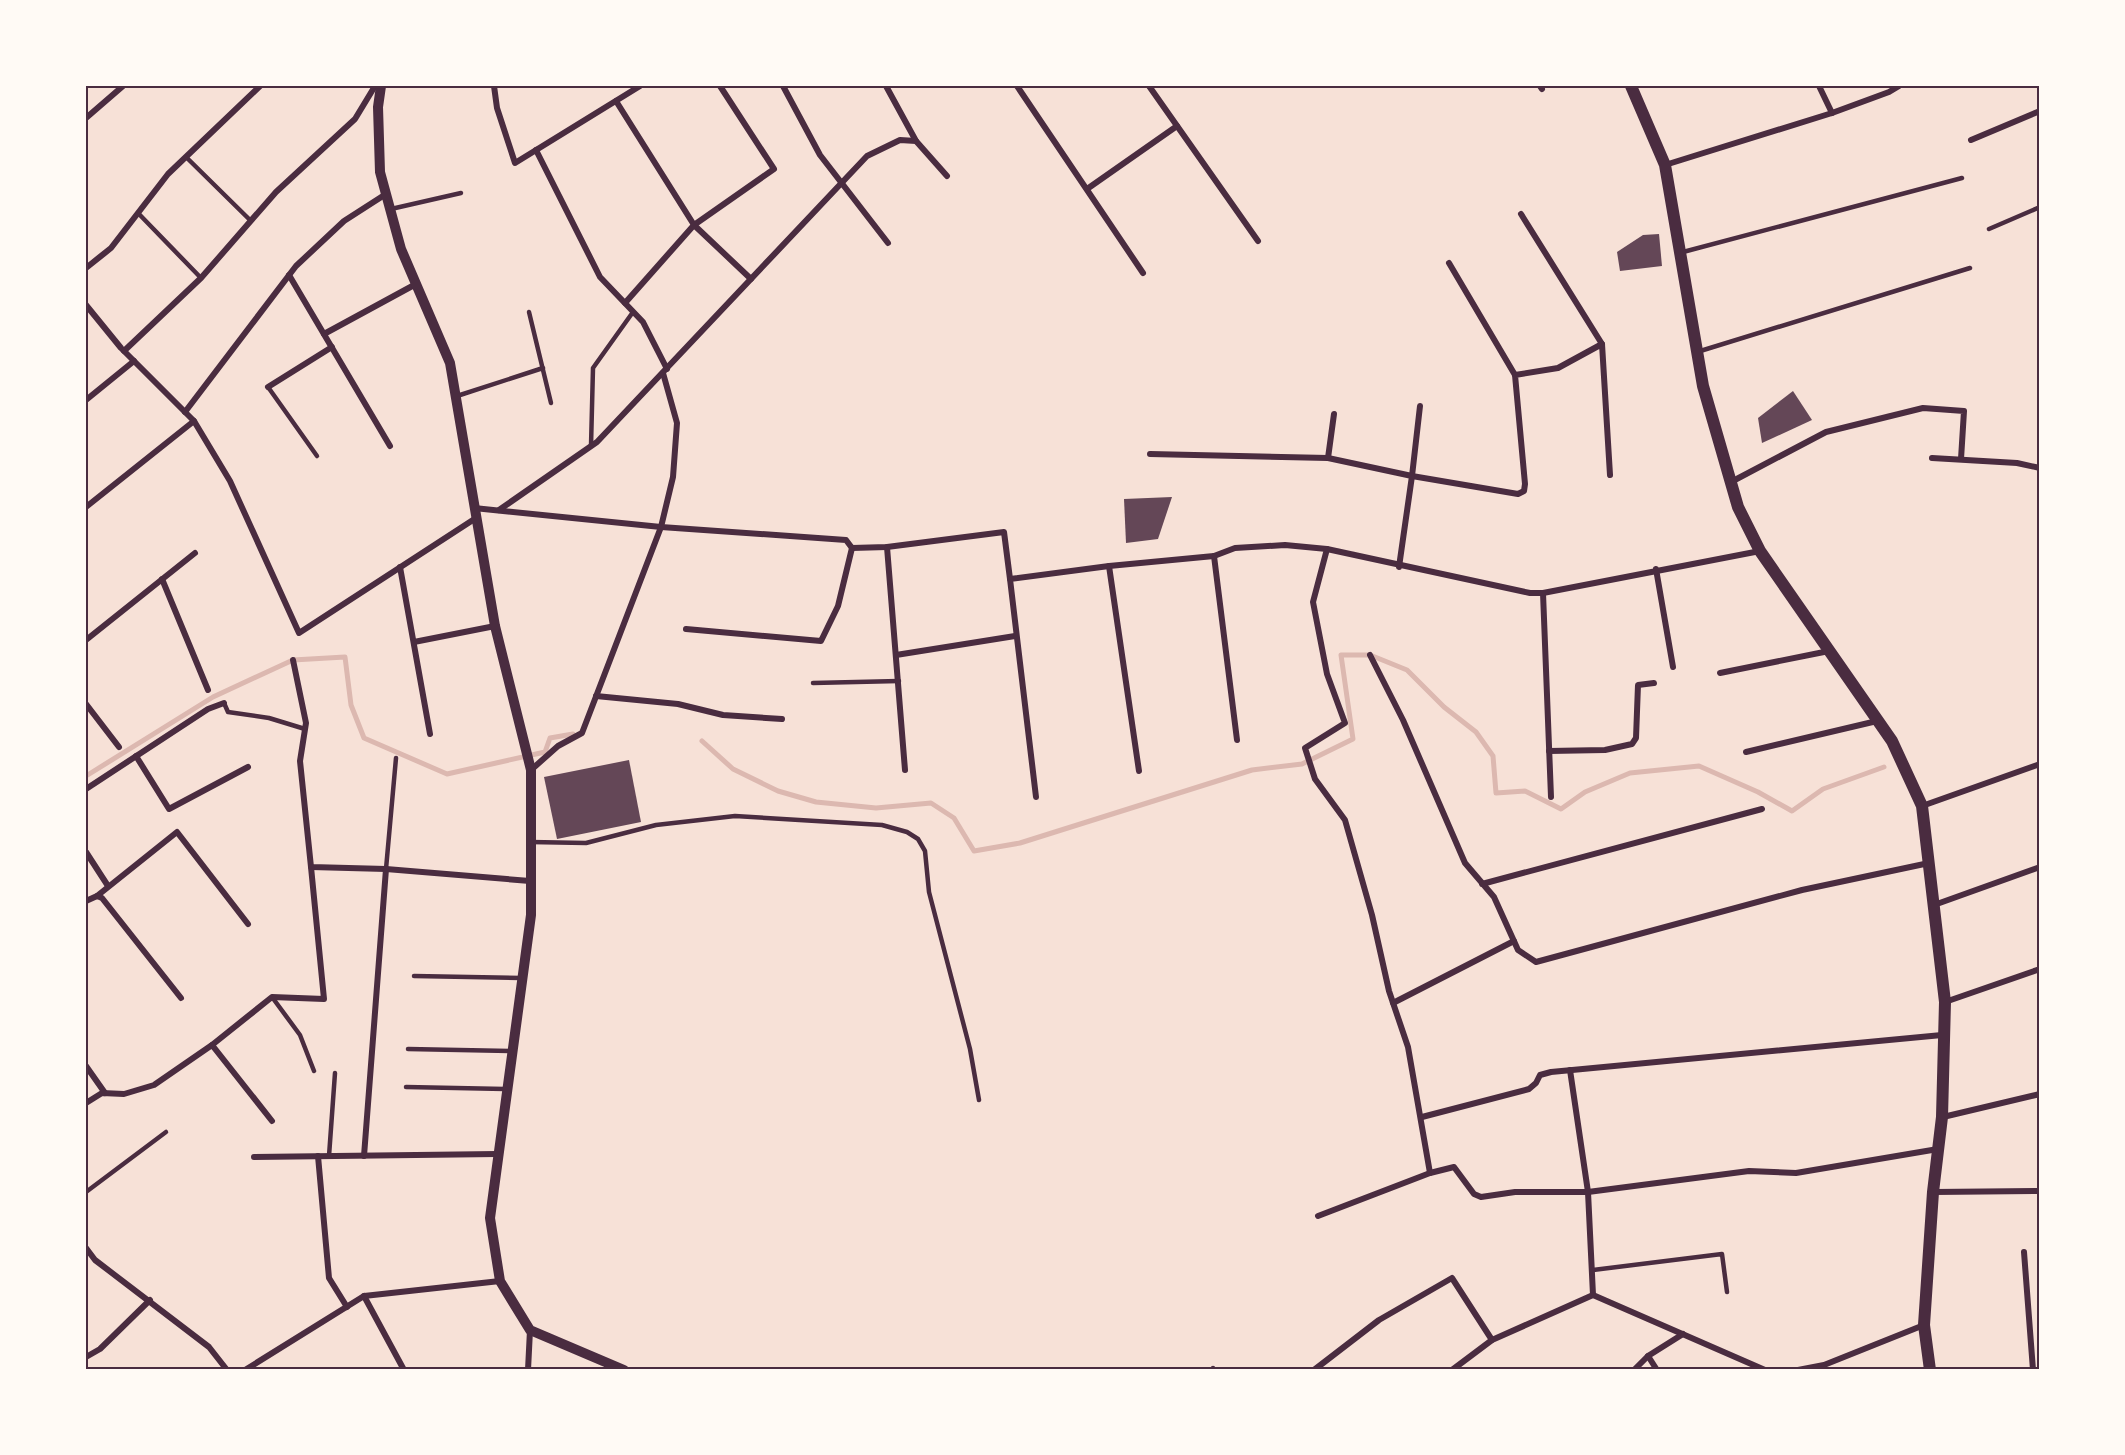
<svg xmlns="http://www.w3.org/2000/svg" width="2125" height="1455" font-family="'Exo 2',sans-serif">
<style>
.lines{fill:none;stroke-linecap:round;stroke-linejoin:round}
.stream{stroke:#dcb8b0;stroke-width:5}
.building{fill:#644757}
.service{stroke:#4a2c40;stroke-width:4.5}
.minor{stroke:#4a2c40;stroke-width:6}
.tertiary{stroke:#4a2c40;stroke-width:10}
.secondary{stroke:#4a2c40;stroke-width:12}
.neatline{fill:none;stroke:#4a2c40;stroke-width:2}
</style>
<rect width="100%" height="100%" fill="#f7e1d7"/>
<g class="lines">
<g class="stream">
<polyline points="702,741 733,769 778,791 816,802 876,808 931,803 954,818 974,851 1020,843 1252,770 1302,764 1353,739 1341,655 1370,655 1407,670 1444,707 1476,732 1493,756 1496,793 1525,791 1561,809 1585,792 1630,773 1699,766 1758,792 1792,811 1823,789 1884,767"/>
<polyline points="86,776 213,697 293,660 345,657 351,705 364,738 447,774 545,752 550,738 573,734"/>
</g>
</g>
<g class="building">
<polygon points="1659,234 1662,266 1620,271 1617,252 1643,235"/>
<polygon points="1793,391 1812,420 1762,443 1758,418"/>
<polygon points="1172,497 1158,539 1126,543 1124,499"/>
<polygon points="629,760 641,822 557,839 544,777"/>
</g>
<g class="lines">
<g class="service">
<polyline points="186,157 251,221"/>
<polyline points="391,209 461,193"/>
<polyline points="138,213 201,278"/>
<polyline points="1989,229 2040,207"/>
<polyline points="1683,252 1962,178"/>
<polyline points="529,312 551,403"/>
<polyline points="1697,352 1970,268"/>
<polyline points="268,387 317,456"/>
<polyline points="457,396 543,368"/>
<polyline points="591,446 593,368 633,312"/>
<polyline points="813,683 899,681"/>
<polyline points="224,703 228,712 269,718 305,729"/>
<polyline points="530,842 586,843 656,825 735,816 882,825 907,832 918,839 925,851 929,892 970,1049 979,1100"/>
<polyline points="386,869 396,758"/>
<polyline points="414,976 521,978"/>
<polyline points="272,997 300,1035 314,1071"/>
<polyline points="408,1049 511,1051"/>
<polyline points="406,1087 505,1089"/>
<polyline points="329,1156 335,1073"/>
<polyline points="86,1192 166,1132"/>
<polyline points="1593,1270 1722,1254 1727,1292"/>
<polyline points="1213,1368 1213,1370"/>
</g>
<g class="minor">
<polyline points="494,86 497,108 515,163 640,86"/>
<polyline points="783,86 820,155 888,243"/>
<polyline points="886,86 916,141"/>
<polyline points="1017,86 1143,273"/>
<polyline points="1149,86 1258,241"/>
<polyline points="1540,86 1542,89"/>
<polyline points="1819,86 1832,113"/>
<polyline points="616,101 694,225 751,279"/>
<polyline points="86,118 123,86"/>
<polyline points="1971,140 2040,111"/>
<polyline points="536,150 600,277 643,322 667,369"/>
<polyline points="1665,165 1832,113 1889,92 1899,86"/>
<polyline points="1087,189 1177,126"/>
<polyline points="1521,214 1602,344"/>
<polyline points="1449,263 1515,375"/>
<polyline points="86,268 111,248 168,174 260,86"/>
<polyline points="289,275 390,446"/>
<polyline points="625,303 694,225 774,169 720,86"/>
<polyline points="86,305 121,348 194,421 230,481 299,633 476,518"/>
<polyline points="324,334 416,284"/>
<polyline points="124,351 201,278 276,192 355,119 375,86"/>
<polyline points="268,387 332,347"/>
<polyline points="86,400 134,361"/>
<polyline points="1420,406 1412,476 1518,494 1524,491 1525,484 1515,375 1558,368 1602,344 1610,475"/>
<polyline points="185,412 296,266 344,221 386,194"/>
<polyline points="1150,454 1328,458 1412,476 1399,567"/>
<polyline points="1328,458 1334,414"/>
<polyline points="1932,458 2017,463 2040,468"/>
<polyline points="1731,482 1826,432 1923,408 1964,411 1961,459"/>
<polyline points="86,507 194,421"/>
<polyline points="474,508 661,527 846,540 852,548 887,547 1004,532 1010,579"/>
<polyline points="499,510 597,442 867,156 900,140 916,141 947,176"/>
<polyline points="887,547 905,770"/>
<polyline points="1327,549 1313,602 1327,674 1345,723 1305,748 1315,779 1345,820 1372,915 1389,991 1408,1047 1430,1173"/>
<polyline points="1214,556 1237,740"/>
<polyline points="1109,566 1139,771"/>
<polyline points="400,567 430,734"/>
<polyline points="1656,569 1673,667"/>
<polyline points="162,579 208,690"/>
<polyline points="1543,593 1551,797"/>
<polyline points="686,629 821,641 838,606 852,548"/>
<polyline points="86,640 195,553"/>
<polyline points="414,642 495,626"/>
<polyline points="896,655 1015,636"/>
<polyline points="1370,655 1403,720 1465,863 1494,897 1518,950 1536,962 1802,890 1929,863"/>
<polyline points="293,660 306,723 300,761 311,867 386,869 530,881"/>
<polyline points="1720,673 1829,651"/>
<polyline points="596,696 678,704 723,715 782,719"/>
<polyline points="86,704 119,747"/>
<polyline points="1549,751 1605,750 1632,744 1636,738 1638,685 1654,683"/>
<polyline points="1746,752 1877,721"/>
<polyline points="136,756 169,809 248,767"/>
<polyline points="531,770 558,746 582,733 661,527 673,477 677,423 663,373"/>
<polyline points="86,789 208,709 224,703"/>
<polyline points="1036,797 1010,579 1109,566 1214,556 1235,548 1285,545 1327,549 1530,593 1543,593 1760,551"/>
<polyline points="1922,806 2040,764"/>
<polyline points="86,852 108,886"/>
<polyline points="1482,884 1762,809"/>
<polyline points="97,896 177,832 248,924"/>
<polyline points="86,901 97,896 102,898 181,998"/>
<polyline points="1934,905 2040,867"/>
<polyline points="1945,1002 2040,969"/>
<polyline points="1393,1003 1514,941"/>
<polyline points="212,1045 272,997 324,999 311,867"/>
<polyline points="86,1066 105,1093"/>
<polyline points="1570,1070 1588,1192 1593,1295"/>
<polyline points="86,1103 102,1093 124,1094 154,1085 212,1045 272,1121"/>
<polyline points="1422,1117 1529,1089 1536,1083 1540,1075 1551,1072 1942,1035"/>
<polyline points="1943,1117 2040,1094"/>
<polyline points="318,1156 329,1278 347,1307"/>
<polyline points="364,1156 386,869"/>
<polyline points="254,1157 497,1154"/>
<polyline points="1934,1192 2040,1191"/>
<polyline points="1318,1216 1430,1173 1454,1167 1474,1194 1481,1197 1515,1192 1588,1192 1749,1171 1796,1173 1938,1149"/>
<polyline points="86,1248 95,1260 209,1347 227,1370"/>
<polyline points="2024,1252 2033,1370"/>
<polyline points="1593,1295 1765,1370"/>
<polyline points="364,1296 404,1370"/>
<polyline points="1648,1356 1657,1370"/>
<polyline points="86,1357 100,1349 150,1300"/>
<polyline points="245,1370 364,1296 500,1281"/>
<polyline points="528,1370 530,1330"/>
<polyline points="1314,1370 1379,1320 1452,1278 1492,1340"/>
<polyline points="1452,1370 1492,1340 1593,1295"/>
<polyline points="1634,1370 1648,1356 1683,1334"/>
<polyline points="1798,1370 1824,1365 1924,1325"/>
</g>
<polyline class="tertiary" points="381,86 378,107 380,172 401,249 450,363 495,626 531,770 531,915 490,1218 500,1281 530,1330 624,1370"/>
<polyline class="secondary" points="1631,86 1665,165 1703,386 1738,507 1760,551 1892,741 1922,806 1945,1002 1942,1117 1933,1192 1924,1325 1930,1370"/>
</g>
<rect width="2125" height="1455" fill="none" stroke="#fffaf5" stroke-width="174"/>
<rect x="87" y="87" width="1951" height="1281" class="neatline"/>
</svg>
